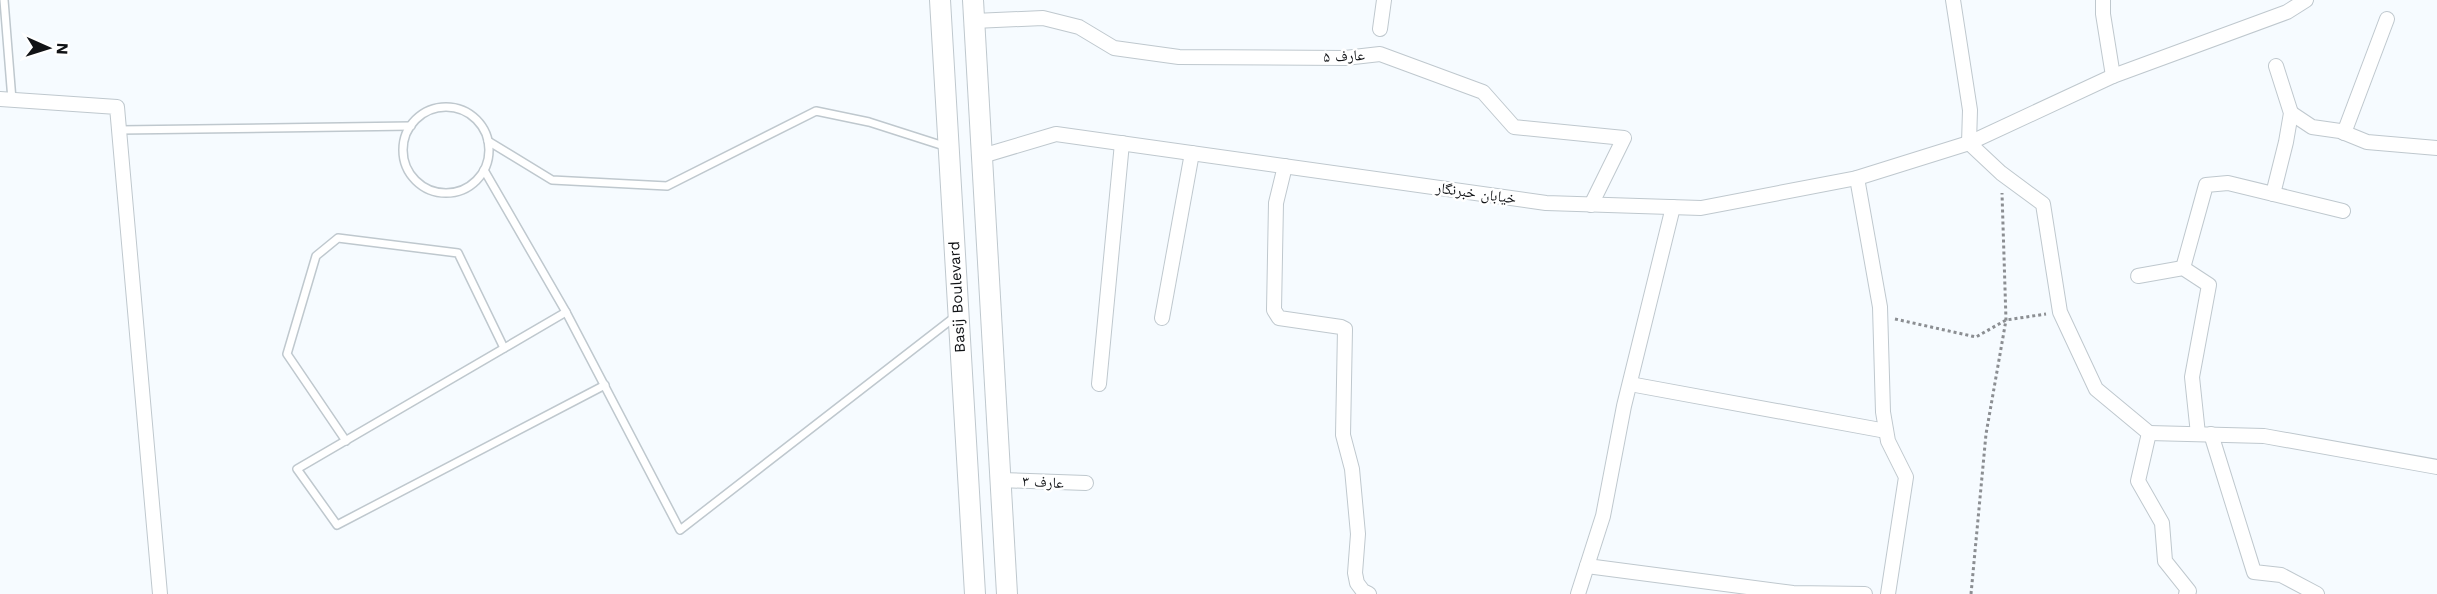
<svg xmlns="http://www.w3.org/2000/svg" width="2437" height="594" font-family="'Work Sans','Noto Naskh Arabic',sans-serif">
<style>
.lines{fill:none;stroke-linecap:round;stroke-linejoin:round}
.lane-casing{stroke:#bfc8ce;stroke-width:10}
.street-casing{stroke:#bfc8ce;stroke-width:16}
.secondary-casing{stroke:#bfc8ce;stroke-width:22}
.path{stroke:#8b8e92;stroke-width:3;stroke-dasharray:3 3;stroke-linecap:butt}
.lane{stroke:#fff;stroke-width:7}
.street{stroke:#fff;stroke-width:14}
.secondary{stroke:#fff;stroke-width:20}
.labels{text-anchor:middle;stroke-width:5;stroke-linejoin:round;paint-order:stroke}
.street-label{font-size:15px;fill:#111316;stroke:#fff}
</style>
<rect width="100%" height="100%" fill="#f6fbff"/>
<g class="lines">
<defs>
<g id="lane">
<polyline points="4,0 12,100"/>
<circle cx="446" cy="150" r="43"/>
<polyline points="120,130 411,126"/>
<polyline points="488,141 552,180 667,186 816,111 869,122 947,147"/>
<polyline points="484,170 566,312 680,530 956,316"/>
<polyline points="566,312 297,469 337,525 605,385"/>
<polyline points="346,441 287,354 316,256 338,238 458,253 504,348"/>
</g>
<g id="street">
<polyline points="1953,0 1970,110 1969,143 2001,173 2043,204 2060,312 2096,389 2149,433 2138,481 2162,523 2165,561 2189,591 2186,594"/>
<polyline points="2103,0 2103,14 2113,76"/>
<polyline points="974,21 1043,18 1079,27 1114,48 1179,57 1345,58 1380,54 1483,92 1514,127 1624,138 1591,205"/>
<polyline points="1380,29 1384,0"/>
<polyline points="0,99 117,107 160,594"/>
<polyline points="2291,113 2312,127 2340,131 2367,142 2437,148"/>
<polyline points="2344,133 2387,19"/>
<polyline points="982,156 1056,134 1546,203 1701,208 1857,178 1969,143 2113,76 2287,12 2306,0"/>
<polyline points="1285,166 1276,203 1274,310 1279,318 1341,327 1345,329 1343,435 1352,469 1358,534 1355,573 1357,583 1363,591 1369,594"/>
<polyline points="1857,178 1880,307 1883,412 1888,441 1906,477 1888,594"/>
<polyline points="2273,194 2286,142 2291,113 2276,66"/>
<polyline points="2183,268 2206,185 2228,183 2343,211"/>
<polyline points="2138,276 2183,268 2209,285 2192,377 2198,434"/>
<polyline points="1162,318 1192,153"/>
<polyline points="1099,384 1122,143"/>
<polyline points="1630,384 1886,431"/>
<polyline points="2149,433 2264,436 2437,467"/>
<polyline points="2211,434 2254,572 2281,575 2317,594"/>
<polyline points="1000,480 1086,483"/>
<polyline points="1587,566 1793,593 1865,594"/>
<polyline points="1578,594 1603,516 1624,406 1673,207"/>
</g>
<g id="secondary">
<polyline points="940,0 975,594"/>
<polyline points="973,0 1007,594"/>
</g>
</defs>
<use href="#lane" class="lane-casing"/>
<use href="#street" class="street-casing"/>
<use href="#secondary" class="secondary-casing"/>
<g class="path">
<polyline points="1895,319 1976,337 2006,320 2046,314"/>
<polyline points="1971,594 1986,434 2006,320 2002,193"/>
</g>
<use href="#lane" class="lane"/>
<use href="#street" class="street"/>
<use href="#secondary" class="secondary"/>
</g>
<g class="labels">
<g class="street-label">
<text transform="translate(1344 56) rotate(-3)" y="5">عارف ۵</text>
<text transform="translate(1476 193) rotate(8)" y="5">خیابان خبرنگار</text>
<text transform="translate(957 297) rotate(-93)" y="5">Basij Boulevard</text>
<text transform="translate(1043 482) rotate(3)" y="5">عارف ۳</text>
</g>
</g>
<g transform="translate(48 48) rotate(93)" stroke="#ffffff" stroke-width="4.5" paint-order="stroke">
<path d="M0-4.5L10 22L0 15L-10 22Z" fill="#111316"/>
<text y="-9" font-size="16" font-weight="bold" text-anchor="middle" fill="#111316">N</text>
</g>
</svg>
